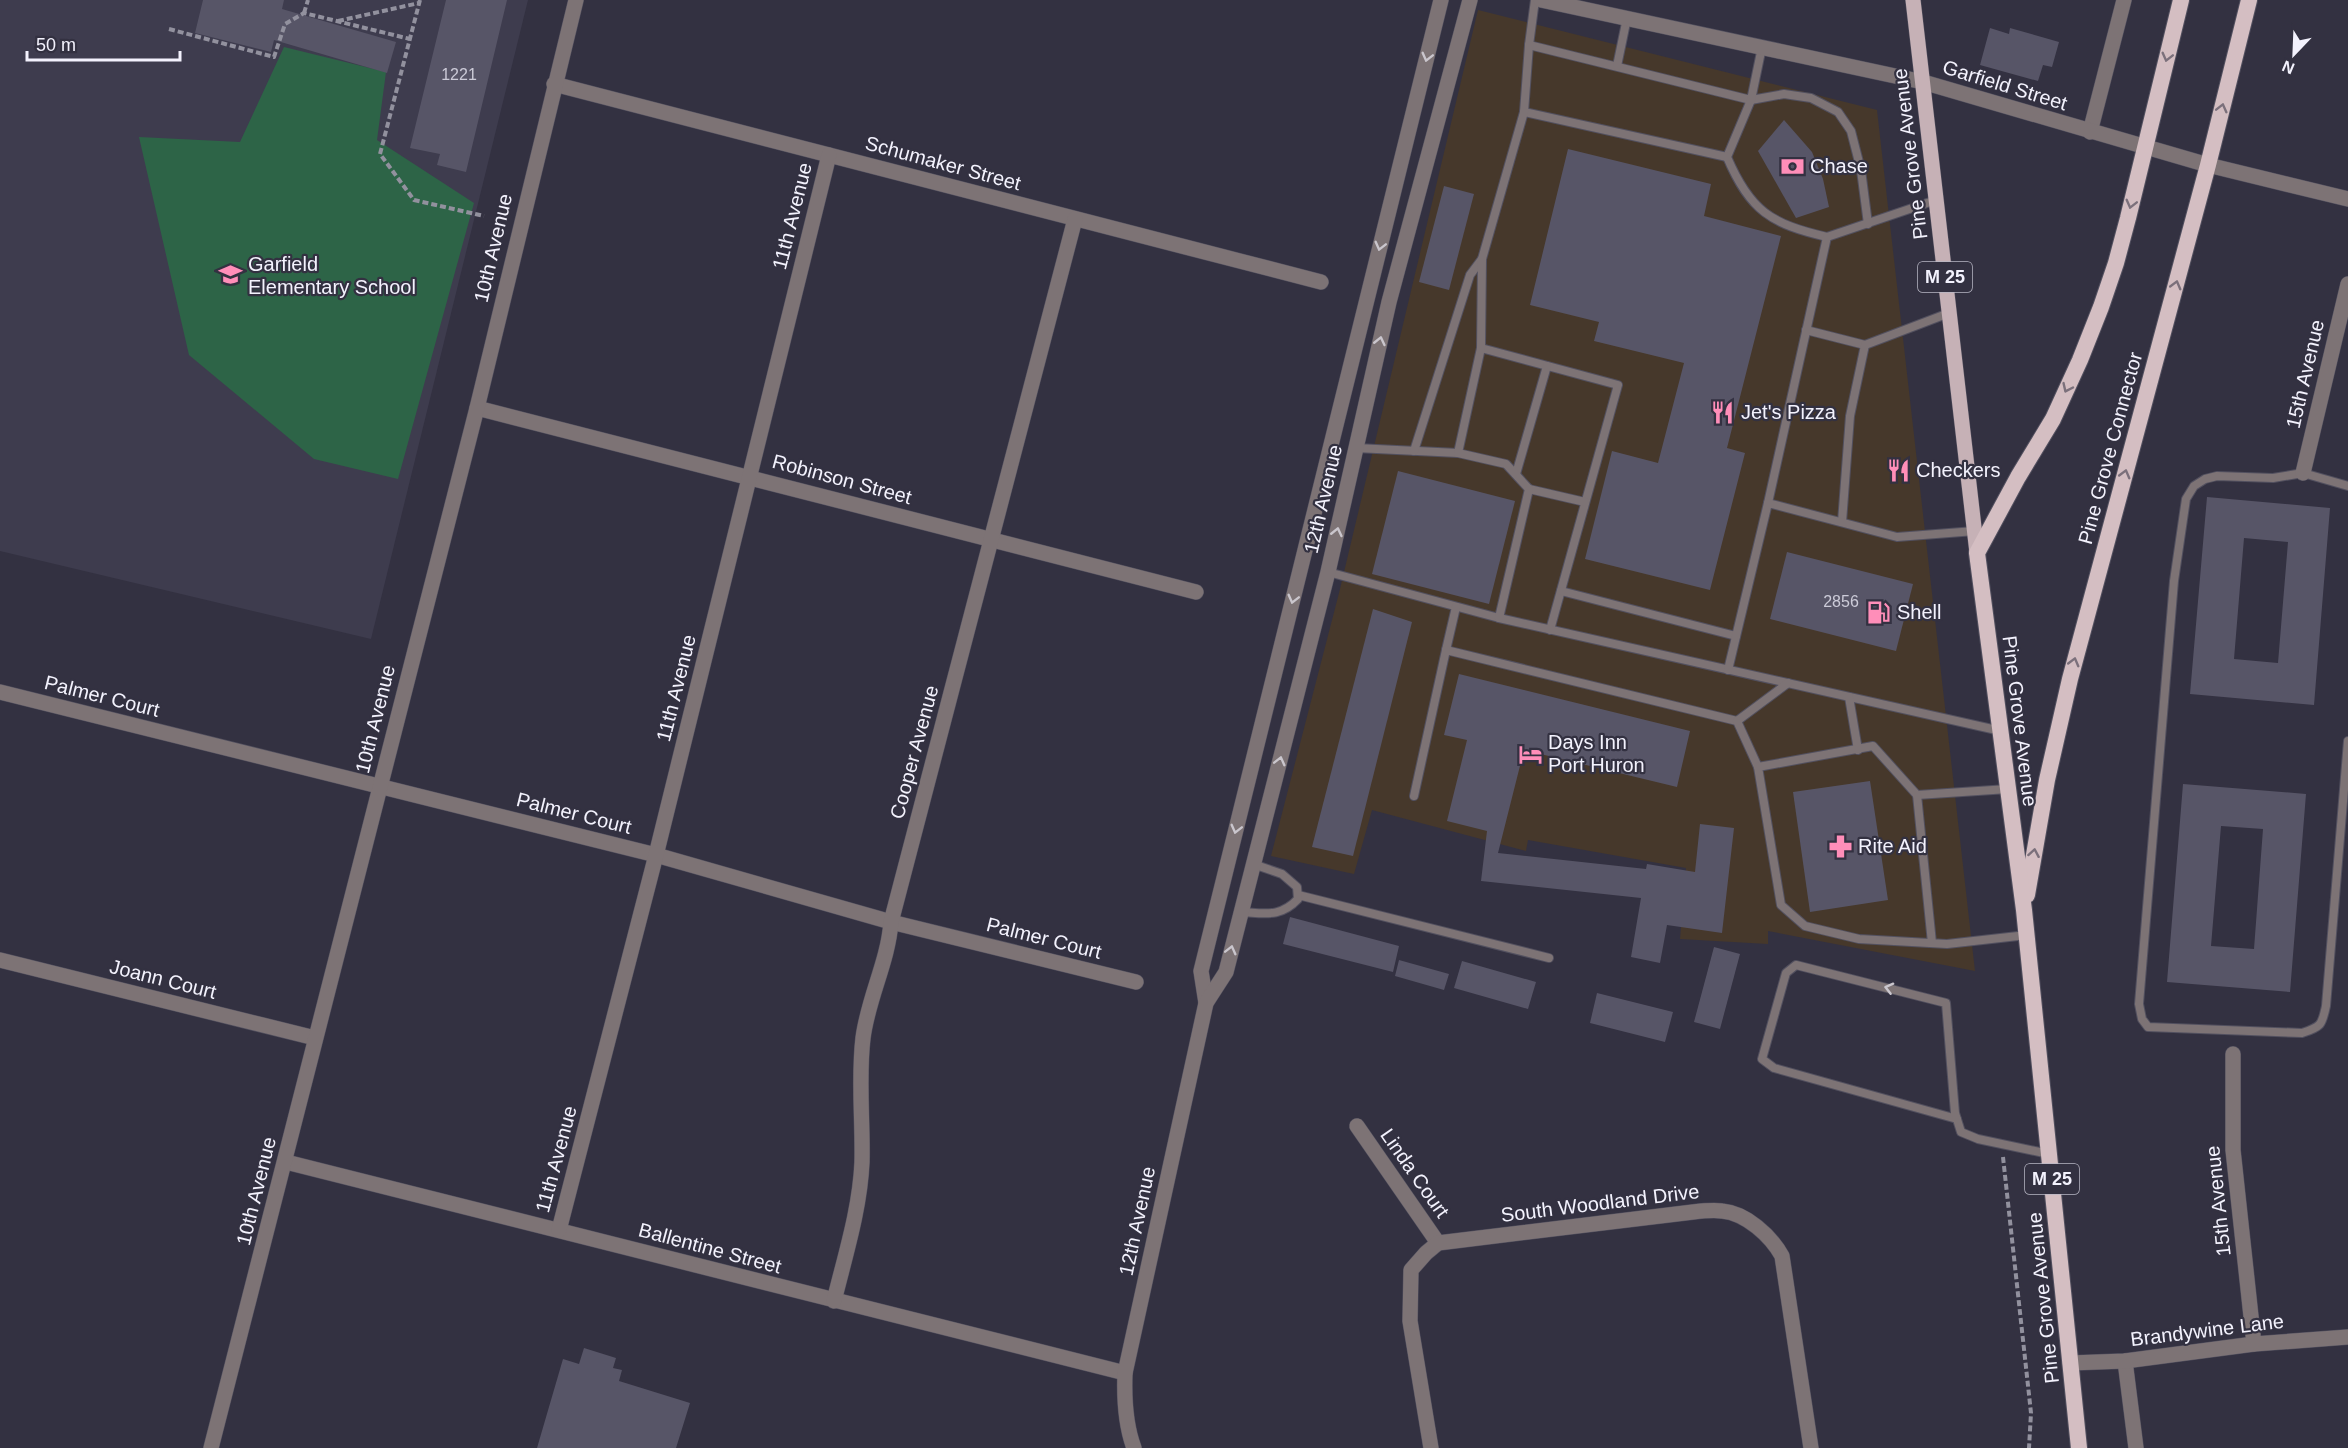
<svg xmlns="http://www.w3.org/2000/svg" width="2348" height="1448" font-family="Helvetica,sans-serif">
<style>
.commercial{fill:#46382b}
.education{fill:#3e3c4e}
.green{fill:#2d6447}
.building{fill:#575567;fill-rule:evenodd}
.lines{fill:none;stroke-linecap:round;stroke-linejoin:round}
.service-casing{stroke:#52505f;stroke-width:10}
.minor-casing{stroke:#52505f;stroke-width:16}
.tertiary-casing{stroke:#52505f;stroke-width:16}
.primary-casing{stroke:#52505f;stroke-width:16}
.trunk-casing{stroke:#52505f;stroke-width:18}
.path{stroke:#92919e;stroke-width:4;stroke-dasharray:6 3;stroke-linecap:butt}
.service{stroke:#7d7375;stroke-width:8}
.minor{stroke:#7d7375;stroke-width:15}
.tertiary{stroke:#7d7375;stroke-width:15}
.primary{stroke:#c6b1b6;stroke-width:15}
.trunk{stroke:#d4bec2;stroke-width:16}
.oneway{stroke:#cac6cd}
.oneway2{stroke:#7b707b}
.labels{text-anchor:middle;stroke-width:4.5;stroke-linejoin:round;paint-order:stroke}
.number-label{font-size:16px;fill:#cccbd8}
.shield{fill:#333141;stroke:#b9b8c5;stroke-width:1.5}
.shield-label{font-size:18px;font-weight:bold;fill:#f3f2fd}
.street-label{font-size:20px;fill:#f3f2fd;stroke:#333141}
.poi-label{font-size:20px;fill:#f3f2fd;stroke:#333141;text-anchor:start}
</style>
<rect width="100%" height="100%" fill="#333141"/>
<polygon class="commercial" points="1478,10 1877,110 1975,971 1768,931 1768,944 1680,939 1686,868 1528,840 1526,851 1372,810 1354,874 1271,856 1339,593"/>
<polygon class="education" points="0,0 528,0 371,639 0,551"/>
<polygon class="green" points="284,47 386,72 377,140 474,203 398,479 314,459 189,355 139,137 240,142"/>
<g class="building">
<polygon points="203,0 284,0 282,9 396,42 387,73 274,40 271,52 195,33"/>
<polygon points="446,0 507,0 466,172 437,165 440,154 410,148"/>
<polygon points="1990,28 2009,34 2010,28 2059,42 2052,67 2043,65 2038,81 1980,65"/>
<polygon points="1784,120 1812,152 1823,179 1829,207 1796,218 1758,151"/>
<polygon points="1568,149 1711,184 1704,216 1781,236 1727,448 1745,453 1710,590 1585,559 1612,451 1658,463 1684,363 1594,341 1599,322 1530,305"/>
<polygon points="1444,186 1474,194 1449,290 1419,282"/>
<polygon points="1398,471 1515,501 1489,604 1372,574"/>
<path d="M2207,497L2330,508L2314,705L2190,694ZM2244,538L2288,542L2278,663L2234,659Z"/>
<polygon points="1787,552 1913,584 1896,651 1770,619"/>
<polygon points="1373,609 1412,622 1353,856 1312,847"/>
<polygon points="1459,674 1690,731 1677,787 1524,750 1498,853 1646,869 1647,864 1695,872 1700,824 1734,828 1722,933 1667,925 1660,963 1631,957 1641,898 1481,881 1487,831 1447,821 1467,740 1444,735"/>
<polygon points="1870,781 1888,900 1810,912 1793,792"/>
<path d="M2183,784L2306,794L2290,992L2167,982ZM2221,826L2263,829L2254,949L2211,946Z"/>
<polygon points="1290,917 1399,946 1393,972 1283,944"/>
<polygon points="1714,947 1740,954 1720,1029 1694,1022"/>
<polygon points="1399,960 1449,974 1444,990 1395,976"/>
<polygon points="1462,961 1536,982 1528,1009 1454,988"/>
<polygon points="1597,993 1673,1012 1665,1042 1590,1023"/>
<polygon points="584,1348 616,1358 613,1368 622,1370 619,1381 690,1403 676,1448 537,1448 563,1359 579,1364"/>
</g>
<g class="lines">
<defs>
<g id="service">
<polyline points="1529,45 1751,100 1784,94 1811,98 1838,112 1851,131 1861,170 1868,224"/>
<path d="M1762,47L1751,100L1727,157C1750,211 1771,224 1827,237"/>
<polyline points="1617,66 1627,18"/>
<polyline points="1524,112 1727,157"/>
<polyline points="1806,330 1865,345"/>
<polyline points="1481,348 1618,385 1550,630"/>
<polyline points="1356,448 1458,453"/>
<polyline points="1414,451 1470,275 1482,259"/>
<polyline points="1516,474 1547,366"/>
<path d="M2348,486L2303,473L2273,478L2217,476L2205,479L2194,486L2186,499L2174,581L2139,1004L2142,1019L2148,1027L2302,1033C2321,1027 2322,1025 2326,1006L2348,741"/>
<polyline points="1529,489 1585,502"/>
<polyline points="1768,503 1827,237 1936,200"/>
<polyline points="1842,522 1850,416 1865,345 1949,313"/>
<polyline points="1328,572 1499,618 2001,731"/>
<polyline points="1561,591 1736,636"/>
<polyline points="1456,607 1446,650 1737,721 1758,767"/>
<polyline points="1499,618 1529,489 1506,464 1458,453 1481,348 1482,259 1524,112 1529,45 1535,0"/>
<polyline points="1728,670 1768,503 1897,537 1975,531"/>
<polyline points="1849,697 1858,750"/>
<polyline points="1737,721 1788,683"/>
<polyline points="1917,795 2008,789"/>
<polyline points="1414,796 1446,650"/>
<polyline points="1298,895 1549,958"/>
<path d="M1241,912C1265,913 1280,918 1298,899L1297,887L1282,874L1253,864"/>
<polyline points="1932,943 1917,795 1873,746 1758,767 1781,905 1805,926 1859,939 1947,944 2027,935"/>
<polyline points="1957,1119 1774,1068 1762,1059 1786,973 1796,965 1946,1003 1955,1113 1961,1132 1978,1139 2049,1154"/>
</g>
<g id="minor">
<polyline points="554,84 1321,282"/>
<polyline points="2090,132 2124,0"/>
<polyline points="2208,165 2348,199"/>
<polyline points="477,408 1196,592"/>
<polyline points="2303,473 2348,284"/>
<polyline points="0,692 656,855 891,922 1136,982"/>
<polyline points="0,960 315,1038"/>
<polyline points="1206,1003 1201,971 1441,0"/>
<polyline points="2233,1054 2233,1150 2254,1344"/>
<polyline points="1357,1126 1438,1243"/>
<polyline points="286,1162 1125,1373"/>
<polyline points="559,1230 656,855 829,155"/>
<path d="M834,1301C845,1256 860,1209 862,1162C863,1120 858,1079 863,1038C868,998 888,962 891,922L1075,219"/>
<polyline points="2125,1361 2136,1448"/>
<polyline points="2070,1363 2125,1361 2254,1344 2348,1337"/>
<path d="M1134,1448C1125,1424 1124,1399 1125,1373L1206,1003L1226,972L1328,572L1389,302L1470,0"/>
<path d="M1431,1448L1410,1321L1411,1270L1426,1253L1438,1243L1693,1212C1702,1211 1713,1210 1722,1211C1746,1213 1771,1236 1782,1256L1811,1448"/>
</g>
<g id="tertiary">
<polyline points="1541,0 1923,82 2208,165"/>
<polyline points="211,1448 477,408 576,0"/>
</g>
<polyline id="primary" points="1913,0 1977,553"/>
<g id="trunk">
<polyline points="2027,895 2047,780 2070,679 2208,165 2249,0"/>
<polyline points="2079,1448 2024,910 1977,553 2018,477 2053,419 2080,360 2101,307 2116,263 2128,218 2181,0"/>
</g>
</defs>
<use href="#service" class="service-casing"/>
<use href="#minor" class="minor-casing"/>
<use href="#tertiary" class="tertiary-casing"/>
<use href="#primary" class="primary-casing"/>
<use href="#trunk" class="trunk-casing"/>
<g class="path">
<polyline points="420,0 380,154 414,200 484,216"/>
<polyline points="304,13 308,0"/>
<polyline points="338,21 419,3"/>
<polyline points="169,29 274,57 285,24 304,13 410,39"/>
<polyline points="2003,1157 2031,1413 2029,1448"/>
</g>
<use href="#service" class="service"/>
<use href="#minor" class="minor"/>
<use href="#tertiary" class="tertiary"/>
<use href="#primary" class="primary"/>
<use href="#trunk" class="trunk"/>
</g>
<defs><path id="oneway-chevron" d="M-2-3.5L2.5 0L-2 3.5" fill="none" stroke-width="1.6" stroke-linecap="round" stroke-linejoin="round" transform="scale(1.5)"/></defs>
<g class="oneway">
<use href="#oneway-chevron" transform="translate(1427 57) rotate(104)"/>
<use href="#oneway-chevron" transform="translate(1380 246) rotate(104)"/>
<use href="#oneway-chevron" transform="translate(1380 341) rotate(-77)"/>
<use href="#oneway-chevron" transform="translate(1337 532) rotate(-77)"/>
<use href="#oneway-chevron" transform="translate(1293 599) rotate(104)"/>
<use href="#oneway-chevron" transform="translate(1280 761) rotate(-76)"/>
<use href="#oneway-chevron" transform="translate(1236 829) rotate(104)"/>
<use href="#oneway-chevron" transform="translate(1231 950) rotate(-76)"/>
<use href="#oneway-chevron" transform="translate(1889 988) rotate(-166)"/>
</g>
<g class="oneway2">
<use href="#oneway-chevron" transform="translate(2167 57) rotate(104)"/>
<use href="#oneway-chevron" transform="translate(2222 108) rotate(-76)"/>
<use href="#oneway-chevron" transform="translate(2131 204) rotate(104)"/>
<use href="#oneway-chevron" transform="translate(2176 285) rotate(-75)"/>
<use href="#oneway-chevron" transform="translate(2067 388) rotate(115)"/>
<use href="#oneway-chevron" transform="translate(2125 474) rotate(-75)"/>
<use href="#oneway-chevron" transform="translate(2074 662) rotate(-75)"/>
<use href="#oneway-chevron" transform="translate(2034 853) rotate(-80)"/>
</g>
<defs>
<symbol id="bank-bare" viewBox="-9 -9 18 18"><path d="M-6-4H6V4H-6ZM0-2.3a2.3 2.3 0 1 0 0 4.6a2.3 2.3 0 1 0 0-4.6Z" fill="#ff8eb9" stroke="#333141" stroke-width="2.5" paint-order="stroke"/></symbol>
<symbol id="school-bare" viewBox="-9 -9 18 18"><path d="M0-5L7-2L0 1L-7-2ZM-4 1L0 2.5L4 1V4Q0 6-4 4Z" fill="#ff8eb9" stroke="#333141" stroke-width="2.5" paint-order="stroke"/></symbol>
<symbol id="restaurant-bare" viewBox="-9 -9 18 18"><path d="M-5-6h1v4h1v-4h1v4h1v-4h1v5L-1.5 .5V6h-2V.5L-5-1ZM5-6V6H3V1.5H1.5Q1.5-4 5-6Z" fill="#ff8eb9" stroke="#333141" stroke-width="2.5" paint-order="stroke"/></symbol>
<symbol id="fuel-bare" viewBox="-9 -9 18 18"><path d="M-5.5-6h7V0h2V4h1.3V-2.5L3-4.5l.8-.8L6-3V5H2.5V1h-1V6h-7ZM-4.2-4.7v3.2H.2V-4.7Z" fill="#ff8eb9" stroke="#333141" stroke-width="2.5" paint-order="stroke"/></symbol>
<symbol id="hotel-bare" viewBox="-9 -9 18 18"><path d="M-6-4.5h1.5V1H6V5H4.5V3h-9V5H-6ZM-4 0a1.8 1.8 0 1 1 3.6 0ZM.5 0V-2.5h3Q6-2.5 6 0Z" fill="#ff8eb9" stroke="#333141" stroke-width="2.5" paint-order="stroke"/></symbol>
<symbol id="pharmacy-bare" viewBox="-9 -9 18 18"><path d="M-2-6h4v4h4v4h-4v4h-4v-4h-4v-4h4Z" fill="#ff8eb9" stroke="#333141" stroke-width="2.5" paint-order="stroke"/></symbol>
</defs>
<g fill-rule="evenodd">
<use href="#bank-bare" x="1776" y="150" width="33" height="33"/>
<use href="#school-bare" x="214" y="258" width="33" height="33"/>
<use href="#restaurant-bare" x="1706" y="396" width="33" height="33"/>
<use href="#restaurant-bare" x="1882" y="454" width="33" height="33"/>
<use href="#fuel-bare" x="1862" y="596" width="33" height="33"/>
<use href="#hotel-bare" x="1514" y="738" width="33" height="33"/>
<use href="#pharmacy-bare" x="1824" y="830" width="33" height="33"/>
</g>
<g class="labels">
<g class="number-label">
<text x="459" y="80">1221</text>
<text x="1841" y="607">2856</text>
</g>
<g class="shield">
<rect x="1918" y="262" width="54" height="30" rx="4.5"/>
<rect x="2025" y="1164" width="54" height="30" rx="4.5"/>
</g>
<g class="shield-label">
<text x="1945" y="283">M 25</text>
<text x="2052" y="1185">M 25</text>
</g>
<g class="street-label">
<text transform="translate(2005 85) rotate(17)" y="7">Garfield Street</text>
<text transform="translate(1910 154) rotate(-97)" y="7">Pine Grove Avenue</text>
<text transform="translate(943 163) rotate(15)" y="7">Schumaker Street</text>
<text transform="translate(792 216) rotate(-76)" y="7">11th Avenue</text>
<text transform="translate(493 248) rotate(-77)" y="7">10th Avenue</text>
<text transform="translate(2305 374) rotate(-77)" y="7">15th Avenue</text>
<text transform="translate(2110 448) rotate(-75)" y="7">Pine Grove Connector</text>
<text transform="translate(842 479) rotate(15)" y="7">Robinson Street</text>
<text transform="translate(1323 499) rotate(-77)" y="7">12th Avenue</text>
<text transform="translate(676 688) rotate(-76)" y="7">11th Avenue</text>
<text transform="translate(102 696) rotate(14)" y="7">Palmer Court</text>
<text transform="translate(375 719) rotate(-76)" y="7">10th Avenue</text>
<text transform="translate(2020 721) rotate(83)" y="7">Pine Grove Avenue</text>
<text transform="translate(914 752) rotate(-75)" y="7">Cooper Avenue</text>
<text transform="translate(574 813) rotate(14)" y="7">Palmer Court</text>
<text transform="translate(1044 938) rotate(14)" y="7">Palmer Court</text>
<text transform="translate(163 979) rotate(14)" y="7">Joann Court</text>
<text transform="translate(556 1159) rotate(-75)" y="7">11th Avenue</text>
<text transform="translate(1415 1173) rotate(55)" y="7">Linda Court</text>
<text transform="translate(256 1191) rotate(-76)" y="7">10th Avenue</text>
<text transform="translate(2218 1201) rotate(-96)" y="7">15th Avenue</text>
<text transform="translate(1600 1203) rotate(-7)" y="7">South Woodland Drive</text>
<text transform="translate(1137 1221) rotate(-78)" y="7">12th Avenue</text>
<text transform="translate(710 1248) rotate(15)" y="7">Ballentine Street</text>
<text transform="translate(2043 1298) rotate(-96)" y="7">Pine Grove Avenue</text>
<text transform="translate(2207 1330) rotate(-7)" y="7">Brandywine Lane</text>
</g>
<g class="poi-label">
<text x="1810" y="173">Chase</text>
<text x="248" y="271">Garfield<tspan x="248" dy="23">Elementary School</tspan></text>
<text x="1741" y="419">Jet's Pizza</text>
<text x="1916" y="477">Checkers</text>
<text x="1897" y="619">Shell</text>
<text x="1548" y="749">Days Inn<tspan x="1548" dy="23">Port Huron</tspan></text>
<text x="1858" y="853">Rite Aid</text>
</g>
</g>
<g transform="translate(2294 54) rotate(203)" stroke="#333141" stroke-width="4.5" paint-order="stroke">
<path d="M0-4.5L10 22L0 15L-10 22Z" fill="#f3f2fd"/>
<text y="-9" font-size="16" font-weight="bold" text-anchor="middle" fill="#f3f2fd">N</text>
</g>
<path d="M27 51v9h153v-9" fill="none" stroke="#f3f2fd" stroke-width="3"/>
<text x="36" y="51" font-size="18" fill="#f3f2fd" stroke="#333141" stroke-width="4.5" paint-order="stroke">50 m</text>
</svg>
